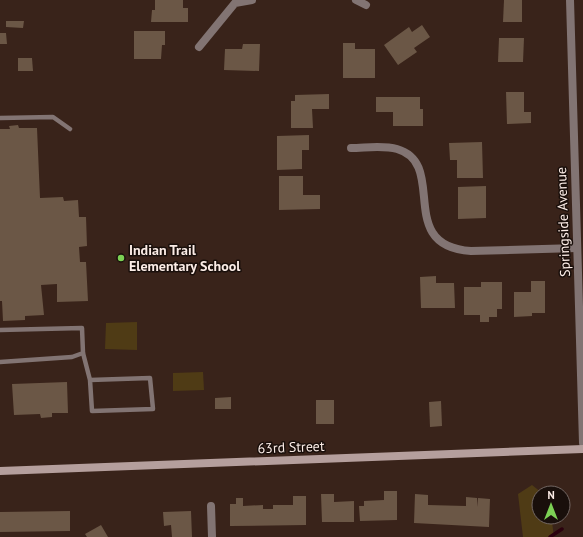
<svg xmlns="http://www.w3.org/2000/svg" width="583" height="537" font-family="'PT Sans',sans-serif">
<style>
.green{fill:#4f3b15}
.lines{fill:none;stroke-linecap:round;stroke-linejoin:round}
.stream{stroke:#2b010e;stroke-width:3.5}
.building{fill:#6b5746}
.lane{stroke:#827473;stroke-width:4.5}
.street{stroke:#827473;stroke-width:8}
.secondary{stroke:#b59f9d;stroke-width:8}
.poi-dot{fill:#7cd154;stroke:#190f0b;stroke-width:1.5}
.labels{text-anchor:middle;stroke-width:3;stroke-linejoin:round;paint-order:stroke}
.street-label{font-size:14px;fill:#fbece6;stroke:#190f0b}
.poi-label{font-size:14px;font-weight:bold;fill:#fbece6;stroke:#190f0b;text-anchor:start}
</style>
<rect width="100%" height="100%" fill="#39231a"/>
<g class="green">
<polygon points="137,322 137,350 105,349 106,323"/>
<polygon points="203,372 204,390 173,391 173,373"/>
<polygon points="532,485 542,493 539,493 539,517 553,517 552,522 554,537 523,537 518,494"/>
</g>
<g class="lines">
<polyline class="stream" points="550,537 562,529"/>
</g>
<g class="building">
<polygon points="155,0 183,0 183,8 188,8 188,22 151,22 152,10 155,10"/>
<polygon points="504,0 522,0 522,22 503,22"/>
<polygon points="6,21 24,21 23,28 6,27"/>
<polygon points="422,25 430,37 414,48 417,52 398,65 384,45 409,27 412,32"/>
<polygon points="134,31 165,31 165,45 162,45 161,59 134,59"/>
<polygon points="0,33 6,33 7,44 0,44"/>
<polygon points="499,38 524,38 523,62 498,62"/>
<polygon points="343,43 355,43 355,49 375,49 375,78 343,78"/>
<polygon points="243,44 260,44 259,71 224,70 225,49 242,49"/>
<polygon points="18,58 32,58 33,71 18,71"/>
<polygon points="506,92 524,92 524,112 531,112 531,123 507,124"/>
<polygon points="329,94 329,109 312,109 313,128 291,128 291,101 295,101 295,95"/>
<polygon points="376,97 420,97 420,109 423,109 423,126 393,126 393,112 376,112"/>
<polygon points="18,125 19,128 37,128 40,198 63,197 64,201 78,200 79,217 86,217 87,246 79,247 80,262 86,262 88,301 57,302 57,284 41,285 44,315 25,316 25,320 3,321 2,301 0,301 0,129 10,129 9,126"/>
<polygon points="309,135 309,150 302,150 302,169 277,170 277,136"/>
<polygon points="482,142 483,178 457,178 457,160 450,160 449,143"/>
<polygon points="279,176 303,176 303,195 320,195 320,209 279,210"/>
<polygon points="486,186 486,218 458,219 458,187"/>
<polygon points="436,276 436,283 454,283 455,308 421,308 420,277"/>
<polygon points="531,281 545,281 545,313 532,313 532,316 514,317 514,292 531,292"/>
<polygon points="481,282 502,282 502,309 497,309 497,317 489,317 489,322 480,322 480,315 464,315 464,287 481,287"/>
<polygon points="67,382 68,413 52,413 52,417 41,418 40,414 14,415 12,384"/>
<polygon points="231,397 231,409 215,409 215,398"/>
<rect x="316" y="400" width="18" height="24"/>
<polygon points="441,401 442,426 430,427 429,402"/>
<polygon points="384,491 397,491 397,520 360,521 359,506 364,506 364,501 384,500"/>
<polygon points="321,494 334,494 334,502 354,501 354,522 322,522"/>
<polygon points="415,494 428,495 428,505 466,506 466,497 477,498 477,507 478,498 490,499 489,527 414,523"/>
<polygon points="293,496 306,496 306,525 230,526 230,504 236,504 236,498 243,498 243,506 263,505 263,509 273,509 273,505 293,505"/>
<polygon points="70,511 70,531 0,532 0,512"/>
<polygon points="191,511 192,537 172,537 171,525 164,526 163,512"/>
<polygon points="101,525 108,537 87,537 85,534"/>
</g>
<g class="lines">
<g class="lane">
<polyline points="0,118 53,117 70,129"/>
<polyline points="0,330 82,328 83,353 72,357 0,362"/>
<polyline points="83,353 90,380 92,411 153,409 150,378 90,380"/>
</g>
<g class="street">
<polyline points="356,0 366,5"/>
<polyline points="570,0 583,443"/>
<polyline points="199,47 235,3 252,0"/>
<path d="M351,148C365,148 383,145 397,149C449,164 394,246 471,251L577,248"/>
<polyline points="211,506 212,537"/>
</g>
<polyline class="secondary" points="0,471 583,449"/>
</g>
<circle class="poi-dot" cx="121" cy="258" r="4"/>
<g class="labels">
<g class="street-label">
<text transform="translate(563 222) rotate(-92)" y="5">Springside Avenue</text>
<text transform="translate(291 447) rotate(-2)" y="5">63rd Street</text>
</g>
<g class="poi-label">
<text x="129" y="255">Indian Trail<tspan x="129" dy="16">Elementary School</tspan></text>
</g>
</g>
<g transform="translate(551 505)"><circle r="19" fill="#190f0b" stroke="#736763"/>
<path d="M0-3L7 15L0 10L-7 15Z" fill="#7cd154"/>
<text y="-6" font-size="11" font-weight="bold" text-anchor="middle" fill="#fbece6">N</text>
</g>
</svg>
